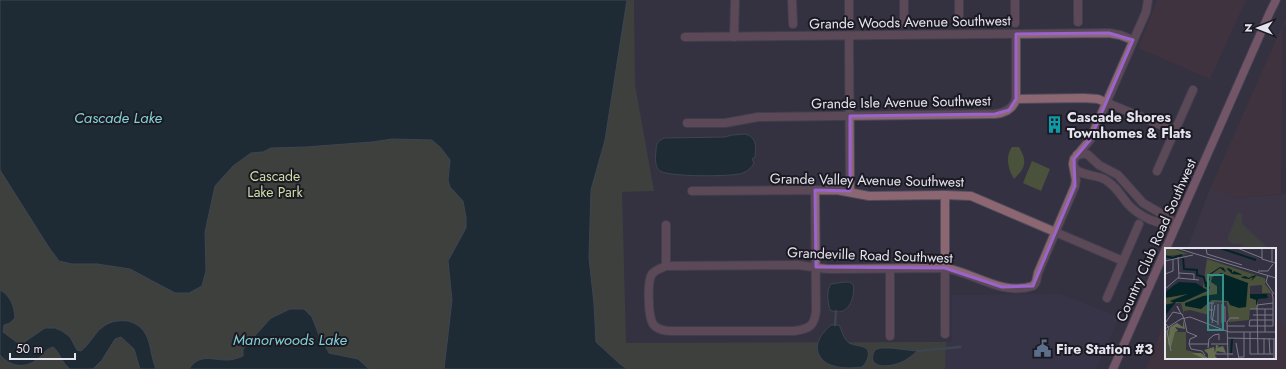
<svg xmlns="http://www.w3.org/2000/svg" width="1286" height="369" font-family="Jost,sans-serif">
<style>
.commercial{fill:#49353b}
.built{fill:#3d384f}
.education{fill:#433a4a}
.green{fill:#4a523b}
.water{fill:#032426;stroke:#475d62}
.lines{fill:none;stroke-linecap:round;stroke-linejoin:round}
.stream{stroke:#475d62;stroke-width:2.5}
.minor-casing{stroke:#504d5e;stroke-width:10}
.secondary-casing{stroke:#504d5e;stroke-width:10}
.minor{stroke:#8c6771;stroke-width:8}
.secondary{stroke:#bd8494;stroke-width:8}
.marked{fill:none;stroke:#9b63cd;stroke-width:3;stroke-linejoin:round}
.labels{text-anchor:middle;stroke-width:4;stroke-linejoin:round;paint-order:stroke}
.street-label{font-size:14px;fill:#e5e3ee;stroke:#1b1a22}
.poi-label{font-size:14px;font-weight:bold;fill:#e5e3ee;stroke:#1b1a22;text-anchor:start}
.park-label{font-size:14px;fill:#ccdfa7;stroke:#1b1a22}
.water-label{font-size:15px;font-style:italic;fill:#82d0d6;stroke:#1b1a22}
.inset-river{fill:none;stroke:#032426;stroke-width:2}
.inset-road{fill:none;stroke:#7b7887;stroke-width:1}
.view{fill:#3a8c88;fill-opacity:0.15;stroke:#3a8c88;stroke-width:2}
.inset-edge{fill:none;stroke:#e5e3ee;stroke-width:2}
</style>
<rect width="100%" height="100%" fill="#343142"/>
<g class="commercial">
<polygon points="1157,0 1246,0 1210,79 1138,48"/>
<polygon points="1286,17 1286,25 1283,25 1281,194 1237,198 1210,189"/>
<polygon points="1166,318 1166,358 1275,358 1275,323 1286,325 1286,369 1146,369"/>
</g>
<polygon class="built" points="1060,294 1119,317 1096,369 945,369 946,342 952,342 952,295"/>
<polygon class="education" points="1210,189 1237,198 1286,194 1286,325 1275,323 1275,249 1187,249"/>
<g class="green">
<polygon points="0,0 634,0 635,85 654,191 622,192 626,343 946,342 945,369 0,369"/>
<path d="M1012,147H1019C1028,162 1025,168 1014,179C1008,170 1005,156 1012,147Z"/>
<polygon points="1032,161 1050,169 1041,191 1023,183"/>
<polygon points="1238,212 1242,214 1242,224 1269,249 1244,249 1242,244 1233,244 1227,240"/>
</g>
<g class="water">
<polygon points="0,0 627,0 605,140 591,190 589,258 594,303 596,342 620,364 627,369 444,369 452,300 448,261 466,228 466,217 463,201 450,187 448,180 450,160 441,148 432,140 392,139 372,142 306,147 271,148 263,152 251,153 233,166 215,186 205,232 206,271 202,286 189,293 175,293 130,269 97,264 72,264 59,261 48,246 0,170"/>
<path d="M745,134C757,137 756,147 755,157L752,159L754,163C751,168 748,171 743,173C733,177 669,177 660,171C655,168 655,158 656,151C656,144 658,140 665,138L725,137L732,135Z"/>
<path d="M844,282H849L853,284C856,299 847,318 830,310C828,303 826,290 831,284Z"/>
<path d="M0,290C11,296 14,306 15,318L10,323L4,325L3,332L18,343H23L45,328H55L62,331L70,337L77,350L81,351C90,344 95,332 104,326C111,321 120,320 128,321C153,328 148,350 156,369H140L134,349L121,337L115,339L102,360L93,369H70C61,362 60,352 53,347C46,349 45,352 40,357C27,369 12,368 0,355Z"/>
<path d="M290,309H304L312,317L319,335L329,353L358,359L369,369H189C200,353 211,360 227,360C233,360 238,358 243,356V349L271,318Z"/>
<path d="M831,325H839C842,330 843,338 848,342C855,348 871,343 868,357C867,361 865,364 862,367C847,369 823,369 818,352C817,349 817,343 819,340C821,334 827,329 831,325Z"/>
<path d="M880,348H891L917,351C913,355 908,359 902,362C889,368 865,369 875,350Z"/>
</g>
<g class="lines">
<g class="stream">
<polyline points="835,325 836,311"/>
<polyline points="917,351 960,347"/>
</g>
<defs>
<g id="minor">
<polyline points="792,0 793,24"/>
<polyline points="849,0 849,24"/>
<polyline points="904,0 904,24"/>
<polyline points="959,0 959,22"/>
<polyline points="1015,0 1015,23"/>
<polyline points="1078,0 1078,22"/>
<polyline points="849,36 850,192"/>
<polyline points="685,37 1109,33 1120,35 1133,40"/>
<polyline points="734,37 735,0"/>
<polyline points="1016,99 1084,98 1098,99 1175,131"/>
<path d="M687,123H725L758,117L995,114C1005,113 1013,109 1016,99V34"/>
<polyline points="1077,155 1082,154 1087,154 1099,165 1118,175 1143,203 1167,217 1176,225"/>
<path d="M1074,167C1079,176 1094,174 1104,179C1114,184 1120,194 1127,203C1139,217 1158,225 1176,225"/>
<polyline points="1157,171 1193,90"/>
<path d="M815,190L816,310C815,326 809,329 794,331H673C665,331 657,330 653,324C648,316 647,281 652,274C655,270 661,268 666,266L798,265C809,266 820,269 831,269L945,268C975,273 1001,296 1033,286L1036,282L1038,273L1075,186L1076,180L1073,164L1074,159L1090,140L1146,12L1148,0"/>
<polyline points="692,191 837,190 869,196 945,195 971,196 1123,261"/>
<polyline points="945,195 945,334"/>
<polyline points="666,225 666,266"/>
<polyline points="890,269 890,336"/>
<polyline points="1107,298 1139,224"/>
</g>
<polyline id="secondary" points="1113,369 1270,12 1276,0"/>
</defs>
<use href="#minor" class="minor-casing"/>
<use href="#secondary" class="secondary-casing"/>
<use href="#minor" class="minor"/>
<use href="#secondary" class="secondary"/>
</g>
<path d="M0 0H1286V369H0ZM1109,33L1133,40L1090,140L1074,159L1075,186L1033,286L1002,287L945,268L816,267L815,190L850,191V116L995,114L1009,110L1016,99V34Z" fill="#343142" fill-opacity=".55" fill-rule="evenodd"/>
<path class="marked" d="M1109,33L1133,40L1090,140L1074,159L1075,186L1033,286L1002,287L945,268L816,267L815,190L850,191V116L995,114L1009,110L1016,99V34Z"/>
<defs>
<symbol id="building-bare" viewBox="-9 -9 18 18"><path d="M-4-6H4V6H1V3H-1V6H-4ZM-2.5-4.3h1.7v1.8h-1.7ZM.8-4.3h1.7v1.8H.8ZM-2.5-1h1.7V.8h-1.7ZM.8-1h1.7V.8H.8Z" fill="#0f9aa8" stroke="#1b1a22" stroke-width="2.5" paint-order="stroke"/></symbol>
<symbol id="civic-bare" viewBox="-9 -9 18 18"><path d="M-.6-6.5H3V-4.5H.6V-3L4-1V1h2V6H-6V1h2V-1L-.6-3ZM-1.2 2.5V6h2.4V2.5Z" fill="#5c6f8a" stroke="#1b1a22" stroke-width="2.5" paint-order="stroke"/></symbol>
</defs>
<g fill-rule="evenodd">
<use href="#building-bare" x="1042" y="112" width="25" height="25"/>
<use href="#civic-bare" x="1030" y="336" width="25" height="25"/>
</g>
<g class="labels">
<g class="street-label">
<text transform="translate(910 22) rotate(-1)" y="5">Grande Woods Avenue Southwest</text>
<text transform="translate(901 102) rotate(-1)" y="5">Grande Isle Avenue Southwest</text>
<text transform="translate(867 180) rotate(1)" y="5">Grande Valley Avenue Southwest</text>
<text transform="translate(1156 240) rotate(-66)" y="5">Country Club Road Southwest</text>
<text transform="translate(870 255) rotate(2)" y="5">Grandeville Road Southwest</text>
</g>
<g class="poi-label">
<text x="1067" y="122">Cascade Shores<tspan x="1067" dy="16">Townhomes &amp; Flats</tspan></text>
<text x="1056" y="354">Fire Station #3</text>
</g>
<g class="park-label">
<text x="275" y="181">Cascade<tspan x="275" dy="16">Lake Park</tspan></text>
</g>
<g class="water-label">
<text x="118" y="123">Cascade Lake</text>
<text x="290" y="345">Manorwoods Lake</text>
</g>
</g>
<g transform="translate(1165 248)">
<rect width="111" height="111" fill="#343142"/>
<path d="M0,0H7L23,6L0,8ZM42,11L100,30V36L107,45H97V37L85,38V47L92,51L93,55L92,61H85L84,72L64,74L62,54H44V67L25,62L19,63V66L16,55L0,56V49L14,45H37ZM4,81L8,84H21V102L35,106L41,111H0V82Z" fill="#4a523b"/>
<path d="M18,71L20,81L10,79L13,83L10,84L6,99L3,96L5,79L12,75L18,79ZM51,97L54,98L52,100L58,98L61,105L52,103L50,108L53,111H39L27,105H36L43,110V106L39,102L49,99L50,105Z" fill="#646f50"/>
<path d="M55,19L59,20L60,23L63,20L67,22V25L69,23L76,26L77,29L80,28L84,30L87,28L93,27L111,34L92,27L86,33L88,29L84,31L77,30L76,27L67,26L62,21L60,24L55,20L44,28L45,32L42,34L45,40L42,43L18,54H11L0,68V57L9,55L5,53L23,46L0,50V45L8,38L14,34L31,35L42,42L41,34L44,32L43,27ZM56,25L83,35L81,59L74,60L65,57L63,53L47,52L36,61L20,58V55L38,48L52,46V38L46,34L47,29ZM85,46H102L103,50L93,51L91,59V52L85,50Z" fill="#032426"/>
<path class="inset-river" d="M55,0L91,12M0,8L8,10L17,7M18,10L19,21L32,22V27L39,29L41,39M66,105L67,91"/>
<path class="inset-road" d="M11,0L111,30M21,0H36M41,0L42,6L77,17M72,0L97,10M97,0V11L110,15M111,0V107M0,13L28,7M107,14V0M93,23H103L108,16M14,25L29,26V32M0,26L8,23V11M103,27L101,34L109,46M13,30L34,32M0,41L14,29L13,9M107,45L108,50V78H84L85,72H108M47,55L46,71L52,74M57,58L60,59V74M85,61H108M100,61V84M14,62L12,58L16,66M48,62H44V55H49M88,67H108M19,70L22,84L32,88L25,91L24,96M1,74L8,64L17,66L19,71M47,75L50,57M57,75V56M1,76L4,80L2,84L6,103M53,77V56M62,78H80M0,81L16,71L25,69L64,84H111M85,84V106H108M63,90L109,91M99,90V106M104,90L105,106M109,90V111M71,95L74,111M24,96L26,101L37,103L40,107M24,96H44M46,96H63M43,100L44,91L49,87L54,86V92M51,106H68M93,106L92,57L108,55M74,109H79V84M63,111L62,74L65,70H74"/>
<path class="view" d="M43,27H58V82H43Z"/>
<rect width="111" height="111" class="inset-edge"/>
</g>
<g transform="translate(1258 28) rotate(270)" stroke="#1b1a22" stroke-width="3" paint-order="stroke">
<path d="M0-3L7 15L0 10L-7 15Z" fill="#e5e3ee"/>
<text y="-6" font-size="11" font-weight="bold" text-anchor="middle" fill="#e5e3ee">N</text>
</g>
<path d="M10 353v6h65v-6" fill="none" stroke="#e5e3ee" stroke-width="2"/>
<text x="16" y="353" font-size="12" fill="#e5e3ee" stroke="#1b1a22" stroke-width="3" paint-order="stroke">50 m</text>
</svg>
